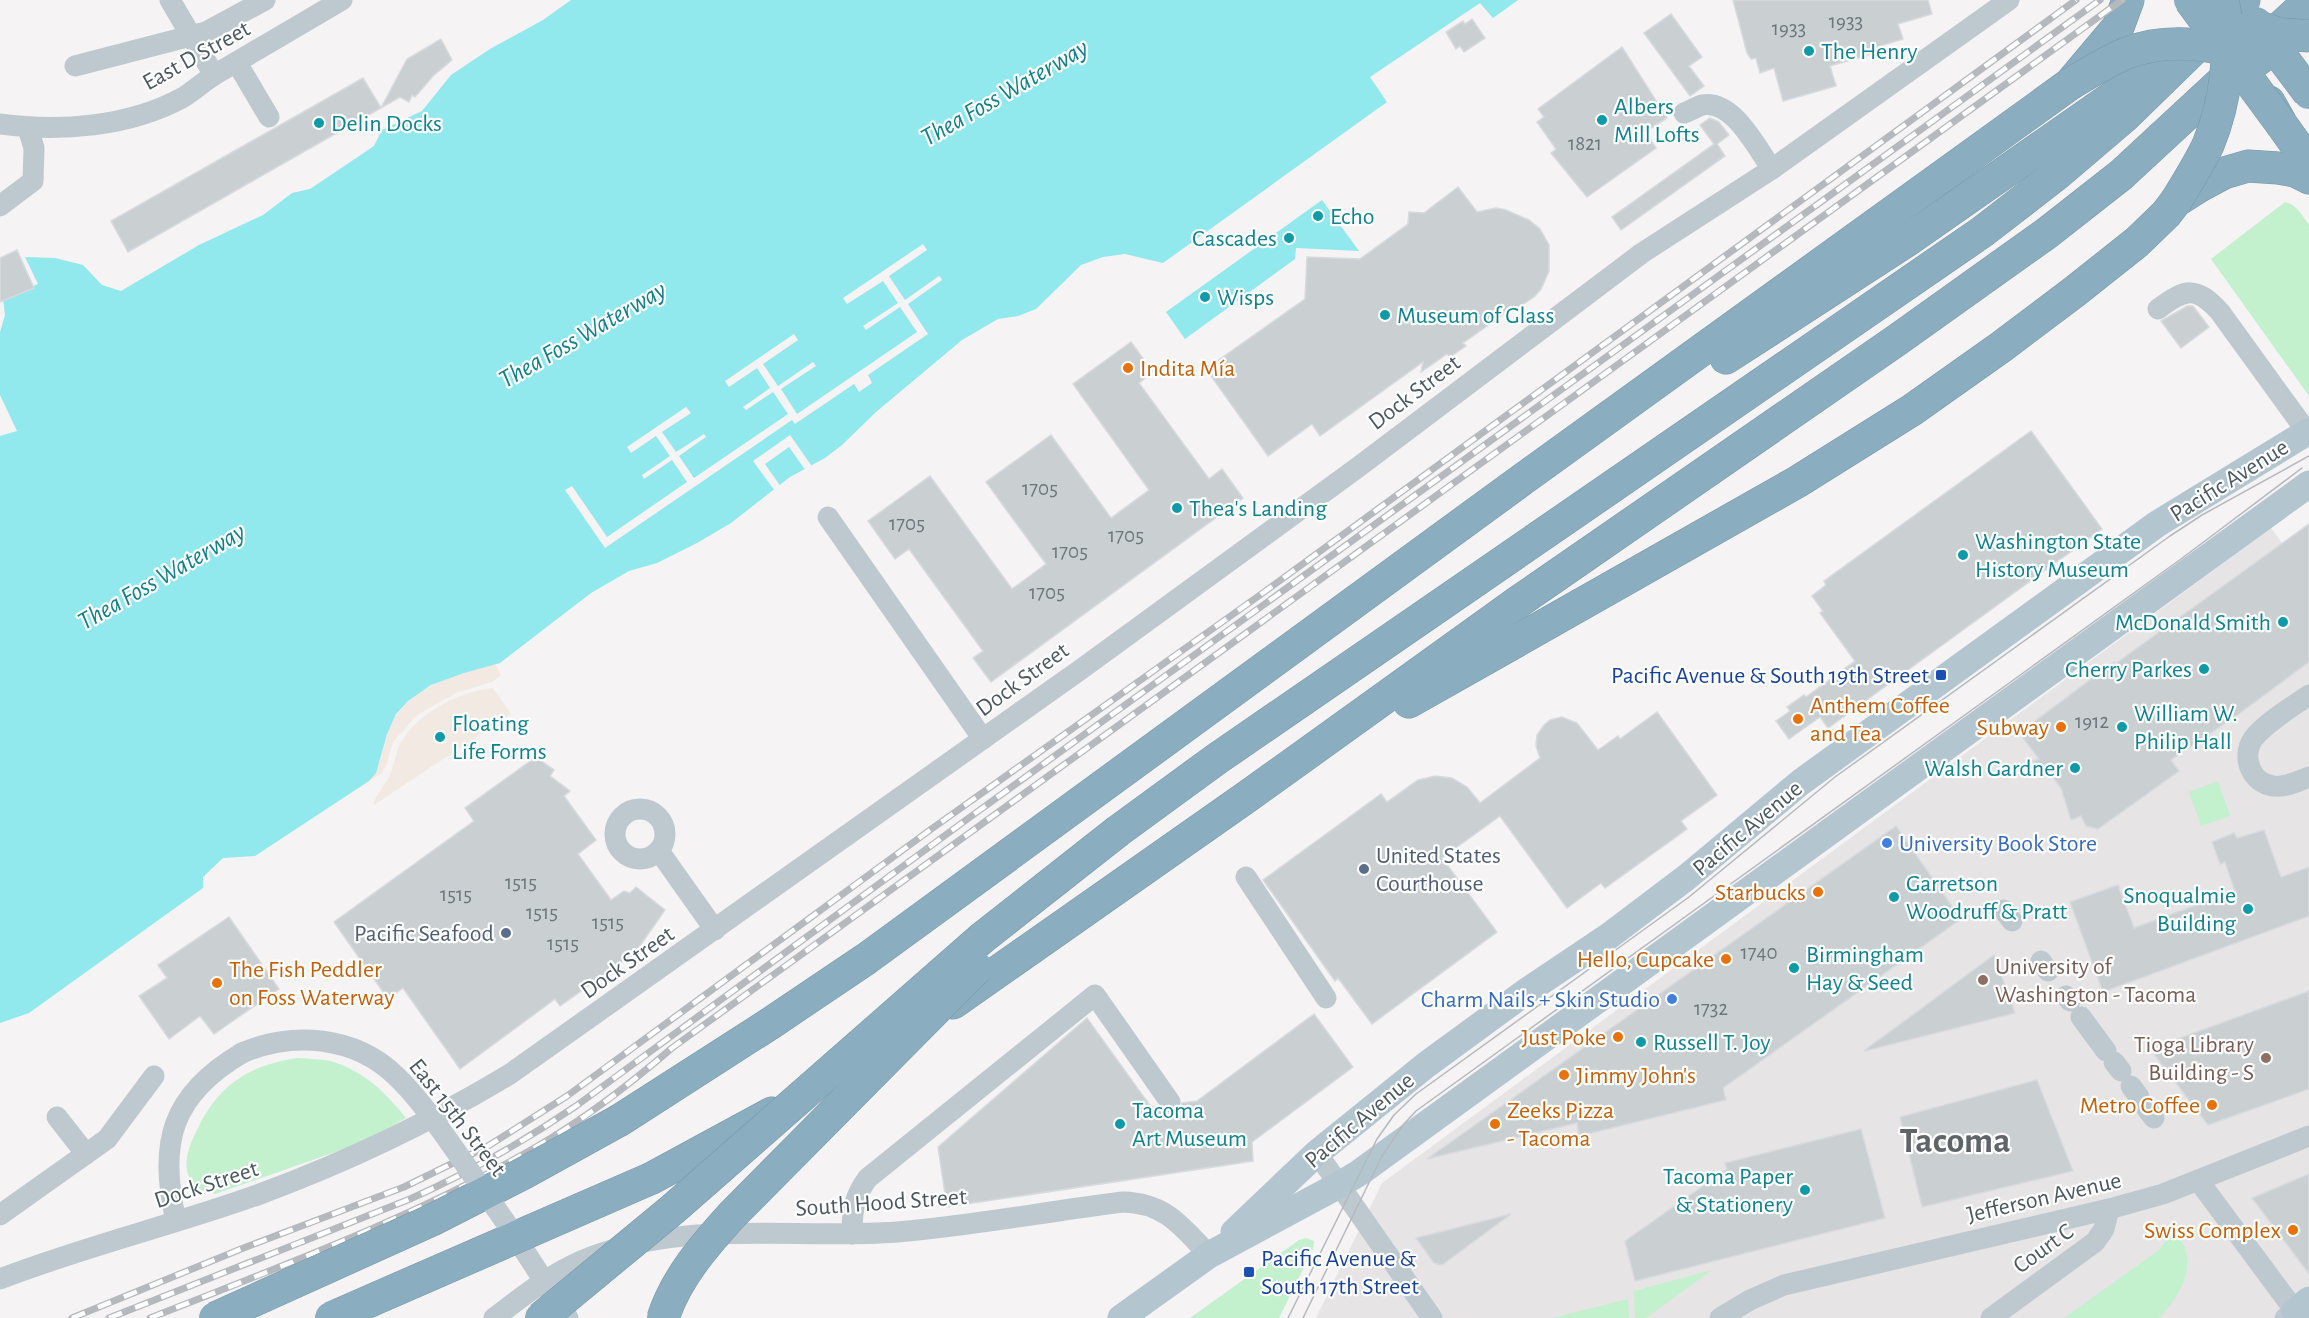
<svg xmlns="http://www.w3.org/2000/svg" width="2309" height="1318" font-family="'Alegreya Sans',sans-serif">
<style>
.education{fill:#e6e4e5}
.green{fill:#c3f0cd}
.sand{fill:#f2eae2}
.water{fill:#91e8ed}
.pier{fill:#f5f3f3}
.building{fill:#cacfd2;stroke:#d7dade;stroke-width:1.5}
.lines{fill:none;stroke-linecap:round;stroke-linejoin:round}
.highway-casing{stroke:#7698ac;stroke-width:33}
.minor{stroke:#bec9cf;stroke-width:21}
.major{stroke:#b3c6d0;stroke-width:27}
.highway{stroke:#8badc0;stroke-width:32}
.tram{stroke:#b5b9bd;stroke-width:1.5}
.rail-casing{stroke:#b5b9bd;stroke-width:7}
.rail{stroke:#fff;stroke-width:4.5;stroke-dasharray:14;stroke-linecap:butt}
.highway-bridge-casing{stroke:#7698ac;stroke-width:33;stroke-linecap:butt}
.minor-bridge{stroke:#bec9cf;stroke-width:21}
.highway-bridge{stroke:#8badc0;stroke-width:32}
.culture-dot{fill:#0f9aa8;stroke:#fff;stroke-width:2}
.food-dot{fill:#e8710a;stroke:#fff;stroke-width:2}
.transit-dot{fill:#1a4fb4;stroke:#fff;stroke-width:2}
.shop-dot{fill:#3f7fe0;stroke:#fff;stroke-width:2}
.service-dot{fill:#5c6f8a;stroke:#fff;stroke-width:2}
.education-dot{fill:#8d6e63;stroke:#fff;stroke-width:2}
.labels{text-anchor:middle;stroke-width:4.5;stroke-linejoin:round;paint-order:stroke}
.number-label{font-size:21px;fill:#6a767c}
.culture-label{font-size:24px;fill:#0d838f;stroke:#fff;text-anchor:start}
.street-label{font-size:24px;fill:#4a5960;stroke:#fff}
.food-label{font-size:24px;fill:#c56008;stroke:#fff;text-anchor:end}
.transit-label{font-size:24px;fill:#164399;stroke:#fff;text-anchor:end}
.shop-label{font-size:24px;fill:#366cbe;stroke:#fff;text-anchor:start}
.service-label{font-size:24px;fill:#4e5e75;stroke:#fff;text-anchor:start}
.education-label{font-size:24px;fill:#785e54;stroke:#fff;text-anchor:start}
.water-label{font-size:26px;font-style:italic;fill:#0e8288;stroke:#fff}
.town-label{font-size:36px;font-weight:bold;fill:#5f6468;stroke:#fff}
</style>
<rect width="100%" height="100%" fill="#f5f3f3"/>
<polygon class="education" points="2271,528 2309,580 2309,1318 1316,1318 1382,1183"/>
<g class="green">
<path d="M2285,202C2297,205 2302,215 2309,225V396L2211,259Z"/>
<polygon points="2218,781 2230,816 2201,826 2189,792"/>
<path d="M297,1058C308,1059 320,1059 330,1061C363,1070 386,1093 406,1118L364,1142L215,1194L198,1190C195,1185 190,1179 188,1174C183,1160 191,1142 197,1130C219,1084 248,1066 297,1058Z"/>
<path d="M2177,1235C2200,1262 2180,1297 2159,1318H2064L2159,1250L2170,1236Z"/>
<polygon points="1306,1238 1314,1241 1313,1249 1279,1318 1190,1318 1299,1240"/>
<polygon points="1712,1270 1646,1318 1635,1318 1634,1291"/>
<polygon points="1628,1299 1629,1318 1552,1318"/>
</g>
<g class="sand">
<path d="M495,664L501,675L492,682L458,692L417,715L393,742L386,766L381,774L369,781C381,768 381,750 387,734C403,688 452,676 495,664Z"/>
<path d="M493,688L511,714L374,805C373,797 385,786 389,777C394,767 395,756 399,746C416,713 458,692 493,688Z"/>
</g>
<g class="water">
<polygon points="571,0 1518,0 1493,18 1480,3 1370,77 1387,102 1163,263 1125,254 1103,257 1081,265 1036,309 1018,316 998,319 962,340 876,412 842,445 825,458 790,477 731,523 697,543 657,563 629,571 591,593 500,663 464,673 431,685 408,701 396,714 387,734 376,773 369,781 255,856 223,858 203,877 203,888 29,1013 0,1023 0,436 17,431 0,395 0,332 5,315 3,299 38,284 25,257 55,258 83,265 102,285 121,291 199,245 263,215 292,193 310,189 374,146 382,130 422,111 451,75 490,49 543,20"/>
<polygon points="1322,200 1359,251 1296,248 1295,259 1185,339 1166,312"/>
</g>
<g class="pier">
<polygon points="923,244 927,250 889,276 905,300 939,276 941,278 942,280 908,304 928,334 868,375 872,383 859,392 854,384 795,424 792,420 605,548 565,490 572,486 607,537 687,482 672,460 644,479 642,475 670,456 656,436 631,453 627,447 686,407 691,413 662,432 676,452 704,434 706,437 679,456 694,478 788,414 773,392 746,410 743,407 770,388 757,368 729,387 725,381 794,334 798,340 763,364 778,386 813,362 816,366 781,389 797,414 917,332 900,307 866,330 863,326 898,303 883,281 847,304 843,298"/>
<polygon points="790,435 813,468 806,471 789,447 765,464 781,487 775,491 753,461"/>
</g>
<g class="building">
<polygon points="1733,0 1928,0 1932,14 1898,24 1903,39 1870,49 1871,54 1830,66 1836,86 1783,101 1774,68 1760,73 1756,58 1751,59 1747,53"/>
<polygon points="1671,14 1702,57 1689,66 1704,86 1690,96 1644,33"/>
<polygon points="1472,19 1485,38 1464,52 1460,46 1456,49 1446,32 1463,21 1465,24"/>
<polygon points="441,39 452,60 433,76 415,97 412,95 409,102 400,97 128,252 111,221 363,78 381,108 407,59"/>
<polygon points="1622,47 1667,118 1645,132 1656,148 1587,197 1551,153 1556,149 1537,122 1544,117 1538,109"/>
<polygon points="1710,118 1719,122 1729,135 1717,144 1725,156 1621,230 1612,217 1714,144 1700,125"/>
<polygon points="1458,187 1477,212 1496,208 1506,210 1529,220 1540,229 1549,245 1549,271 1541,289 1534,297 1519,307 1514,307 1463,343 1466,346 1450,357 1447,354 1421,372 1423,362 1320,436 1312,424 1268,456 1206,369 1305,299 1307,257 1360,259 1408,224 1409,212 1424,213"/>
<polygon points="17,250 34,288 0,302 0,258"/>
<polygon points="2187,306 2193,306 2209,327 2181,348 2161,321"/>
<polygon points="1131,342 1153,372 1139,383 1209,479 1222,469 1243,498 991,682 973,658 983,651 909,549 895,559 868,521 930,476 1012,589 1046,564 986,482 1051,435 1111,518 1149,490 1073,384"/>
<polygon points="2031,431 2102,529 1828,728 1820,717 1789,739 1776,721 1790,711 1787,707 1804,695 1806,697 1855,661 1820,613 1823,611 1812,596 1826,585 1824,581"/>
<polygon points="2309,524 2309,662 2240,713 2171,760 2179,771 2098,829 2086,826 2081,816 2071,820 2061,788 2051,775 2040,779 2033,761 2039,759 2019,733 2114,662 2115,664"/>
<polygon points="1657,712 1717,795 1681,821 1687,829 1605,888 1601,883 1567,908 1500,816 1442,858 1497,932 1372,1024 1338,978 1335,981 1263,880 1381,794 1387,802 1418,780 1435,776 1452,778 1467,787 1480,803 1540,758 1536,746 1537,735 1544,725 1550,720 1562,717 1577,723 1598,750 1618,736 1620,739"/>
<polygon points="536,757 554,770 550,776 570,791 564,796 596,840 578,854 611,900 624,891 630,893 636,887 665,910 635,953 560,1006 555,999 460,1069 403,988 388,999 334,922 474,821 465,808"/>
<polygon points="1896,826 1961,919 1723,1088 1726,1100 1579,1136 1577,1123 1427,1159"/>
<polygon points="2264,830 2281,877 2309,867 2309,916 2103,992 2070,902 2118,885 2134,928 2235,891 2225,862 2220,864 2212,842 2234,833 2237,838"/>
<polygon points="229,917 279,989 214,1034 200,1016 169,1039 139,996 167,978 158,965"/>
<polygon points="1994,955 2015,1013 1865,1051 1865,1050"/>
<polygon points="2309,991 2309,1089 2208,1125 2150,1049"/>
<polygon points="1314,1014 1353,1067 1252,1142 1253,1161 947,1207 938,1147 1087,1018 1151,1107 1157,1106 1164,1113 1171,1115 1178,1112 1182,1103 1197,1101"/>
<polygon points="2037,1080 2073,1171 1922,1207 1900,1117"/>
<polygon points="1861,1129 1885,1218 1635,1281 1625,1241 1727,1169 1725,1163"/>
<polygon points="2309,1174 2309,1274 2252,1198"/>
<polygon points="1511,1214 1442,1265 1434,1263 1416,1238"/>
</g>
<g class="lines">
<defs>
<g id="highway">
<polyline points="2269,102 2282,125 2309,163"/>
<polyline points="1726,358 1905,242 2147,73"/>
<polyline points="1409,702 1797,482 1912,410 2001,347 2074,292 2137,242 2166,214 2176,201 2198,187 2224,173 2248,166 2278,168 2295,171 2309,178"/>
<polyline points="1118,831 1218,758 1982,232 2057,174 2125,116 2244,0"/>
<polyline points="953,1003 1248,796 1518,602 1897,340 2047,233 2121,175 2309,1"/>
<polyline points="620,1120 771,1023 866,959 1523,479 2070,84 2118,27 2128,0"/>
<polyline points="652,1178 772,1113"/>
</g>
</defs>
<use href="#highway" class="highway-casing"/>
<g class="minor">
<polyline points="170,0 214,75"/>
<polyline points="237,63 269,117"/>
<polyline points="75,66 206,32 265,0"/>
<path d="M1684,113C1690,111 1696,107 1702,105C1733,99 1756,147 1772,169"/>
<path d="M0,124C60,132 128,127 182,98C194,91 204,81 216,74C258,49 300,25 342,0"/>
<polyline points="0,206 33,181 34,148 28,128"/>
<path d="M2158,309C2186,288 2196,286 2220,312L2307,432"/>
<polyline points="828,517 983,739"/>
<path d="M2309,695C2292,707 2265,723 2253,739C2241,757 2251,783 2273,786C2285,788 2298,781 2309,777"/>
<circle cx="640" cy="834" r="25"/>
<polyline points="659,851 715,930"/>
<polyline points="1246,877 1326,998"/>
<polyline points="2004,910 2012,921"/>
<polyline points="2041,961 2048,971"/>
<polyline points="2066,996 2070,1001"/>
<polyline points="2081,1017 2106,1051"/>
<polyline points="2114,1062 2121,1071"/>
<polyline points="2131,1086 2139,1097"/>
<polyline points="2147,1109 2154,1118"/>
<polyline points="57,1117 86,1154"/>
<polyline points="1317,1153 1432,1318"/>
<polyline points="2198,1180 2295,1311 2285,1318"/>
<polyline points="0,1215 107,1139 154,1076"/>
<path d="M176,1221C158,1143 171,1095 242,1053"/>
<polyline points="511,1230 568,1318"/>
<path d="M852,1234C852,1211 854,1196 868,1178L1095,995L1170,1102"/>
<path d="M0,1279C85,1246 174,1225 260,1194C349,1161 429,1123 510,1074L1080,670L1357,468L1642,253L1772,169L2009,0"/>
<path d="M494,1318C522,1297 549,1275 581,1261C681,1218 792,1240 897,1232C973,1226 1048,1211 1123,1202C1166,1203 1182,1227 1209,1255"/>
<polyline points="1720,1318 1750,1300 1784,1285 2109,1209 2163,1194 2309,1136"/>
<polyline points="1991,1318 2095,1242 2104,1229 2109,1209"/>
</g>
<g class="major">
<polyline points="1234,1232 1317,1153 1426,1065 1527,991 1609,936 1687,877 1801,782 2157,524 2309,431"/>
<polyline points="1121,1318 1209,1255 1339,1185 1359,1173 2309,484"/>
<polyline points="2300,1318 2295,1311 2309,1300"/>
</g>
<use href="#highway" class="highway"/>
<g class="tram">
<polyline points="1288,1318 1377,1139 1394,1115 1416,1094 1689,897 1835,777 2170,536 2202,515 2309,456"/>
<polyline points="1303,1318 1382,1156 1403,1125 1416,1111 2181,559 2302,468"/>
</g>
<defs>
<g id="rail">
<polyline points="72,1318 241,1249 404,1187 488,1146 567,1096 930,830 1260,595 2076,0"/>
<path d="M109,1318L410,1199C468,1173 523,1142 576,1106L966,820L2100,0"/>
<path d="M150,1318C281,1266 414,1218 536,1147C585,1119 629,1085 672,1048L2122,0"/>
</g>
</defs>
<use href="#rail" class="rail-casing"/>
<use href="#rail" class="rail"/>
<defs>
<g id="highway-bridge">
<polyline points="2190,0 2282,125"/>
<polyline points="2256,23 2309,93"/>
<polyline points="2253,25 2280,34 2309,36"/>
<path d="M2070,84C2089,73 2107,61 2127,53C2170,36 2217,45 2259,59V28"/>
<path d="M2176,201C2187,183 2199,164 2208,145C2227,99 2232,48 2223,0"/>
<polyline points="215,1318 432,1220 524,1173 620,1120"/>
<polyline points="331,1318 652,1178"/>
<polyline points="541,1318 673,1209 982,938 1118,831"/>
<path d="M663,1318C676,1278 704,1246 732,1215L977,968"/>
</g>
</defs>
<use href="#highway-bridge" class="highway-bridge-casing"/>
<path class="minor-bridge" d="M242,1053C293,1031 355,1036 396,1076C416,1095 432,1118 448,1140C469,1170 490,1200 511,1230"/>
<use href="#highway-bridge" class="highway-bridge"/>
</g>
<g class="culture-dot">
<circle cx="1809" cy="51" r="6"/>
<circle cx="1602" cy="120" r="6"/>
<circle cx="319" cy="123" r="6"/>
<circle cx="1318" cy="216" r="6"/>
<circle cx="1289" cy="238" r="6"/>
<circle cx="1205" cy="297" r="6"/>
<circle cx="1385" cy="315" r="6"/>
<circle cx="1177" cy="508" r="6"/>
<circle cx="1963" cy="555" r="6"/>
<circle cx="2283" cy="622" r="6"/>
<circle cx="2204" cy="669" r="6"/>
<circle cx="2122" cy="727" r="6"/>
<circle cx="440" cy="737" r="6"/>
<circle cx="2075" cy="768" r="6"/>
<circle cx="1894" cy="897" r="6"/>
<circle cx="2248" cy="909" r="6"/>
<circle cx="1794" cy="968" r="6"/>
<circle cx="1641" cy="1042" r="6"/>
<circle cx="1120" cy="1124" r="6"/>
<circle cx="1805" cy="1190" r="6"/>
</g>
<g class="food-dot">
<circle cx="1128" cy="368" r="6"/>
<circle cx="1798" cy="719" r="6"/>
<circle cx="2061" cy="727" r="6"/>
<circle cx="1818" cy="892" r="6"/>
<circle cx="1726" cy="959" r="6"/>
<circle cx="217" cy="983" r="6"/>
<circle cx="1618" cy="1037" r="6"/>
<circle cx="1564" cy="1075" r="6"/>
<circle cx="2212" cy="1105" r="6"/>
<circle cx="1495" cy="1124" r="6"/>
<circle cx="2293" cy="1230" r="6"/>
</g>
<g class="transit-dot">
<rect x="1935" y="669" width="12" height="12" rx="3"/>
<rect x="1243" y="1266" width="12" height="12" rx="3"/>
</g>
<g class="shop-dot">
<circle cx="1887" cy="843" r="6"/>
<circle cx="1672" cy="999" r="6"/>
</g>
<g class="service-dot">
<circle cx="1364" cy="869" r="6"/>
<circle cx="506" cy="933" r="6"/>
</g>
<g class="education-dot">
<circle cx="1983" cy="980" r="6"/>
<circle cx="2266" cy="1058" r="6"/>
</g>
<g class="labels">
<g class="number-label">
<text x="1846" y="28">1933</text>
<text x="1789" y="35">1933</text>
<text x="1585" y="150">1821</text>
<text x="1040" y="495">1705</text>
<text x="907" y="530">1705</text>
<text x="1126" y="542">1705</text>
<text x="1070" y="558">1705</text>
<text x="1047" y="599">1705</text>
<text x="2092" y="728">1912</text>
<text x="521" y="889">1515</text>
<text x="456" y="901">1515</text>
<text x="542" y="919">1515</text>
<text x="608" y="929">1515</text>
<text x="563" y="950">1515</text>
<text x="1759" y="959">1740</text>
<text x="1711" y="1015">1732</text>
</g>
<g class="culture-label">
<text x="1821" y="59">The Henry</text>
<text x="1614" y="114">Albers<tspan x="1614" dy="28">Mill Lofts</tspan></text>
<text x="331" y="131">Delin Docks</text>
<text x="1330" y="224">Echo</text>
<text x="1277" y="246" text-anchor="end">Cascades</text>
<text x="1217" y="305">Wisps</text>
<text x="1397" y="323">Museum of Glass</text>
<text x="1189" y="516">Thea's Landing</text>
<text x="1975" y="549">Washington State<tspan x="1975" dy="28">History Museum</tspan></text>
<text x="2271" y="630" text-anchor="end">McDonald Smith</text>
<text x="2192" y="677" text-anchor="end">Cherry Parkes</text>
<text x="2134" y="721">William W.<tspan x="2134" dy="28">Philip Hall</tspan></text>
<text x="452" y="731">Floating<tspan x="452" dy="28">Life Forms</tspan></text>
<text x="2063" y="776" text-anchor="end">Walsh Gardner</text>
<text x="1906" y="891">Garretson<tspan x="1906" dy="28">Woodruff &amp; Pratt</tspan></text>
<text x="2236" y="903" text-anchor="end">Snoqualmie<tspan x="2236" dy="28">Building</tspan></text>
<text x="1806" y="962">Birmingham<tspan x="1806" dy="28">Hay &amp; Seed</tspan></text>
<text x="1653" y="1050">Russell T. Joy</text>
<text x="1132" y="1118">Tacoma<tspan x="1132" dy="28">Art Museum</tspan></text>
<text x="1793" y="1184" text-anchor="end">Tacoma Paper<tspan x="1793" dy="28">&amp; Stationery</tspan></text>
</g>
<g class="street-label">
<text transform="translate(196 55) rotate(-29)" y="8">East D Street</text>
<text transform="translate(1414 392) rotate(-37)" y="8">Dock Street</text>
<text transform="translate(2229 480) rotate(-32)" y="8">Pacific Avenue</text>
<text transform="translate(1022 679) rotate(-36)" y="8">Dock Street</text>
<text transform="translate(1747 828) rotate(-40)" y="8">Pacific Avenue</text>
<text transform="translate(627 962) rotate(-35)" y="8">Dock Street</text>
<text transform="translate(458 1117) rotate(52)" y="8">East 15th Street</text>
<text transform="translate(1359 1120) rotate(-40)" y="8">Pacific Avenue</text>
<text transform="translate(206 1184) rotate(-18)" y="8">Dock Street</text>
<text transform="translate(2044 1197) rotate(-13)" y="8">Jefferson Avenue</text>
<text transform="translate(881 1202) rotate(-4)" y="8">South Hood Street</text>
<text transform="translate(2043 1248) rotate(-36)" y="8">Court C</text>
</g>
<g class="food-label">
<text x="1140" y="376" text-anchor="start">Indita Mía</text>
<text x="1810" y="713" text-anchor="start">Anthem Coffee<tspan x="1810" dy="28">and Tea</tspan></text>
<text x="2049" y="735">Subway</text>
<text x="1806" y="900">Starbucks</text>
<text x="1714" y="967">Hello, Cupcake</text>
<text x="229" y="977" text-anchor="start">The Fish Peddler<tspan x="229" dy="28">on Foss Waterway</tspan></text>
<text x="1606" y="1045">Just Poke</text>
<text x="1576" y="1083" text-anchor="start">Jimmy John's</text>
<text x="2200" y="1113">Metro Coffee</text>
<text x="1507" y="1118" text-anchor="start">Zeeks Pizza<tspan x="1507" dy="28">- Tacoma</tspan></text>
<text x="2281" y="1238">Swiss Complex</text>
</g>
<g class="transit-label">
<text x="1929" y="683">Pacific Avenue &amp; South 19th Street</text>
<text x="1261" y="1266" text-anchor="start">Pacific Avenue &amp;<tspan x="1261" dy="28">South 17th Street</tspan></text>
</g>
<g class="shop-label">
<text x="1899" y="851">University Book Store</text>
<text x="1660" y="1007" text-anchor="end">Charm Nails + Skin Studio</text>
</g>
<g class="service-label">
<text x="1376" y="863">United States<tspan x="1376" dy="28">Courthouse</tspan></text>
<text x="494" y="941" text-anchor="end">Pacific Seafood</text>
</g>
<g class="education-label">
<text x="1995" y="974">University of<tspan x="1995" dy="28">Washington - Tacoma</tspan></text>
<text x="2254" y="1052" text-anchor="end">Tioga Library<tspan x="2254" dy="28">Building - S</tspan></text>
</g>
<g class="water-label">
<text transform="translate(1004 92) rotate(-30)" y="9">Thea Foss Waterway</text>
<text transform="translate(582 334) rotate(-30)" y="9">Thea Foss Waterway</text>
<text transform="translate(161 576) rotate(-30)" y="9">Thea Foss Waterway</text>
</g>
<g class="town-label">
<text x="1955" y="1152">Tacoma</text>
</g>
</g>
</svg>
